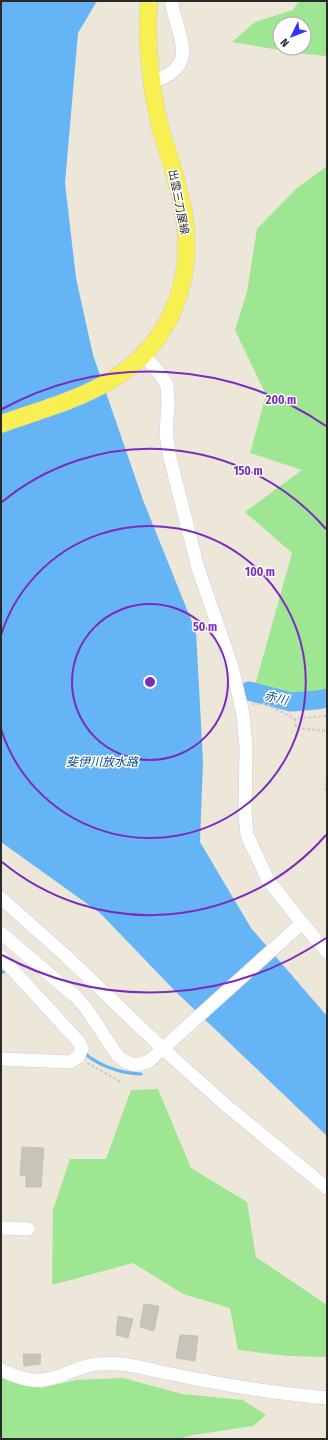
<svg xmlns="http://www.w3.org/2000/svg" width="328" height="1440" font-family="'Fira Sans Condensed','Noto Sans JP',sans-serif">
<style>
.green{fill:#9fe692;fill-rule:evenodd}
.water{fill:#65b4f5}
.lines{fill:none;stroke-linecap:round;stroke-linejoin:round}
.stream{stroke:#65b4f5;stroke-width:3}
.river{stroke:#65b4f5;stroke-width:19}
.building{fill:#c7c4b9;stroke:#c7c4b3}
.minor-casing{stroke:#cecee3;stroke-width:14}
.major-casing{stroke:#ccc;stroke-width:18}
.path{stroke:#ccc;stroke-width:2;stroke-dasharray:3 2;stroke-linecap:butt}
.minor{stroke:#fff;stroke-width:13}
.major{stroke:#f8f052;stroke-width:17}
.ring{fill:none;stroke:#7b2cbf;stroke-width:2}
.labels{text-anchor:middle;stroke-width:3;stroke-linejoin:round;paint-order:stroke}
.street-label{font-size:11px;fill:#292929;stroke:#fff}
.water-label{font-size:12px;font-style:italic;fill:#064e9f;stroke:#fff}
.centre{fill:#7b2cbf;stroke:#fff;stroke-width:2}
.ring-label{font-size:12px;text-anchor:middle;font-weight:bold;fill:#7b2cbf;stroke:#fff;stroke-width:3;stroke-linejoin:round;paint-order:stroke}
</style>
<rect width="100%" height="100%" fill="#ece7d9"/>
<g class="green">
<path d="M299,1H327V58L326,56L297,53L232,42L255,22L293,10ZM280,24H304V48H280Z"/>
<polygon points="327,166 327,690 311,694 254,689 292,553 245,512 302,470 250,453 266,395 235,330 247,292 257,229 296,189"/>
<polygon points="158,1089 191,1168 247,1202 256,1257 327,1305 327,1357 289,1356 238,1350 230,1308 183,1294 133,1263 52,1285 53,1210 70,1159 106,1159 131,1090"/>
<polygon points="1,1376 18,1383 42,1388 76,1380 123,1378 182,1394 243,1400 266,1415 253,1426 193,1435 178,1439 1,1439"/>
</g>
<polygon class="water" points="1,1 97,1 78,33 65,183 76,278 93,355 143,500 196,632 203,761 200,842 251,928 327,1016 327,1136 175,991 100,913 1,842"/>
<g class="lines">
<g class="stream">
<polyline points="1,972 4,972"/>
<path d="M84,1053C101,1067 120,1073 141,1074"/>
</g>
<polyline class="river" points="249,691 291,702 317,700 327,698"/>
</g>
<g class="building">
<polygon points="22,1147 44,1148 41,1187 26,1187 26,1176 20,1175"/>
<polygon points="144,1304 159,1306 154,1331 140,1327"/>
<polygon points="118,1316 133,1319 128,1338 116,1335"/>
<polygon points="180,1335 198,1336 195,1361 176,1358"/>
<polygon points="23,1354 41,1354 40,1364 24,1366"/>
</g>
<g class="lines">
<defs>
<g id="minor">
<path d="M151,82C198,68 181,43 172,6V1"/>
<polyline points="144,355 160,374 167,385 168,403 166,434 170,458 198,568 232,667 243,714 246,748 245,814 247,835 268,880 302,923 327,952"/>
<polyline points="1,898 66,956 162,1048 228,1107 327,1188"/>
<path d="M1,933L76,997L86,1008L117,1055C127,1065 136,1067 149,1061L302,923"/>
<polyline points="1,957 79,1042 82,1048 78,1057 70,1062 1,1059"/>
<polyline points="1,1228 28,1229"/>
<path d="M1,1370C30,1383 40,1384 70,1372C80,1368 89,1364 99,1364C118,1362 135,1366 153,1370C171,1374 189,1378 207,1381C247,1389 287,1394 327,1398"/>
</g>
<path id="major" d="M1,424C37,411 75,401 108,382C171,346 196,279 183,209C179,190 174,171 168,153C165,142 160,130 158,118C150,80 146,40 149,1"/>
</defs>
<use href="#minor" class="minor-casing"/>
<use href="#major" class="major-casing"/>
<g class="path">
<polyline points="252,704 266,704 295,719 324,716 327,715"/>
<polyline points="295,719 296,728 327,731"/>
<polyline points="327,783 325,788 327,793"/>
<polyline points="87,1063 121,1082"/>
</g>
<use href="#minor" class="minor"/>
<use href="#major" class="major"/>
</g>
<g class="ring">
<circle cx="150" cy="682" r="78"/>
<path d="M1 635A156 156 0 1 1 1 729"/>
<path d="M326 835A233 233 0 0 1 2 862M2 502A233 233 0 0 1 326 529"/>
<path d="M326 938A311 311 0 0 1 2 955M2 409A311 311 0 0 1 326 426"/>
</g>
<g class="labels">
<g class="street-label">
<text transform="translate(179 202) rotate(79)" y="4">出雲三刀屋線</text>
</g>
<g class="water-label">
<text transform="translate(276 698) rotate(13)" y="4">赤川</text>
<text x="102" y="766">斐伊川放水路</text>
</g>
</g>
<circle cx="150" cy="682" r="6" class="centre"/>
<g class="ring-label">
<text x="281" y="404">200 m</text>
<text x="248" y="475">150 m</text>
<text x="260" y="576">100 m</text>
<text x="205" y="631">50 m</text>
</g>
<rect width="328" height="1440" fill="none" stroke="#292929" stroke-width="4"/>
<g transform="translate(292 36) rotate(227)"><circle r="19" fill="#ffffff" stroke="#a9a9a9"/>
<path d="M0-3L7 15L0 10L-7 15Z" fill="#3333ff"/>
<text y="-6" font-size="11" font-weight="bold" text-anchor="middle" fill="#292929">N</text>
</g>
</svg>
